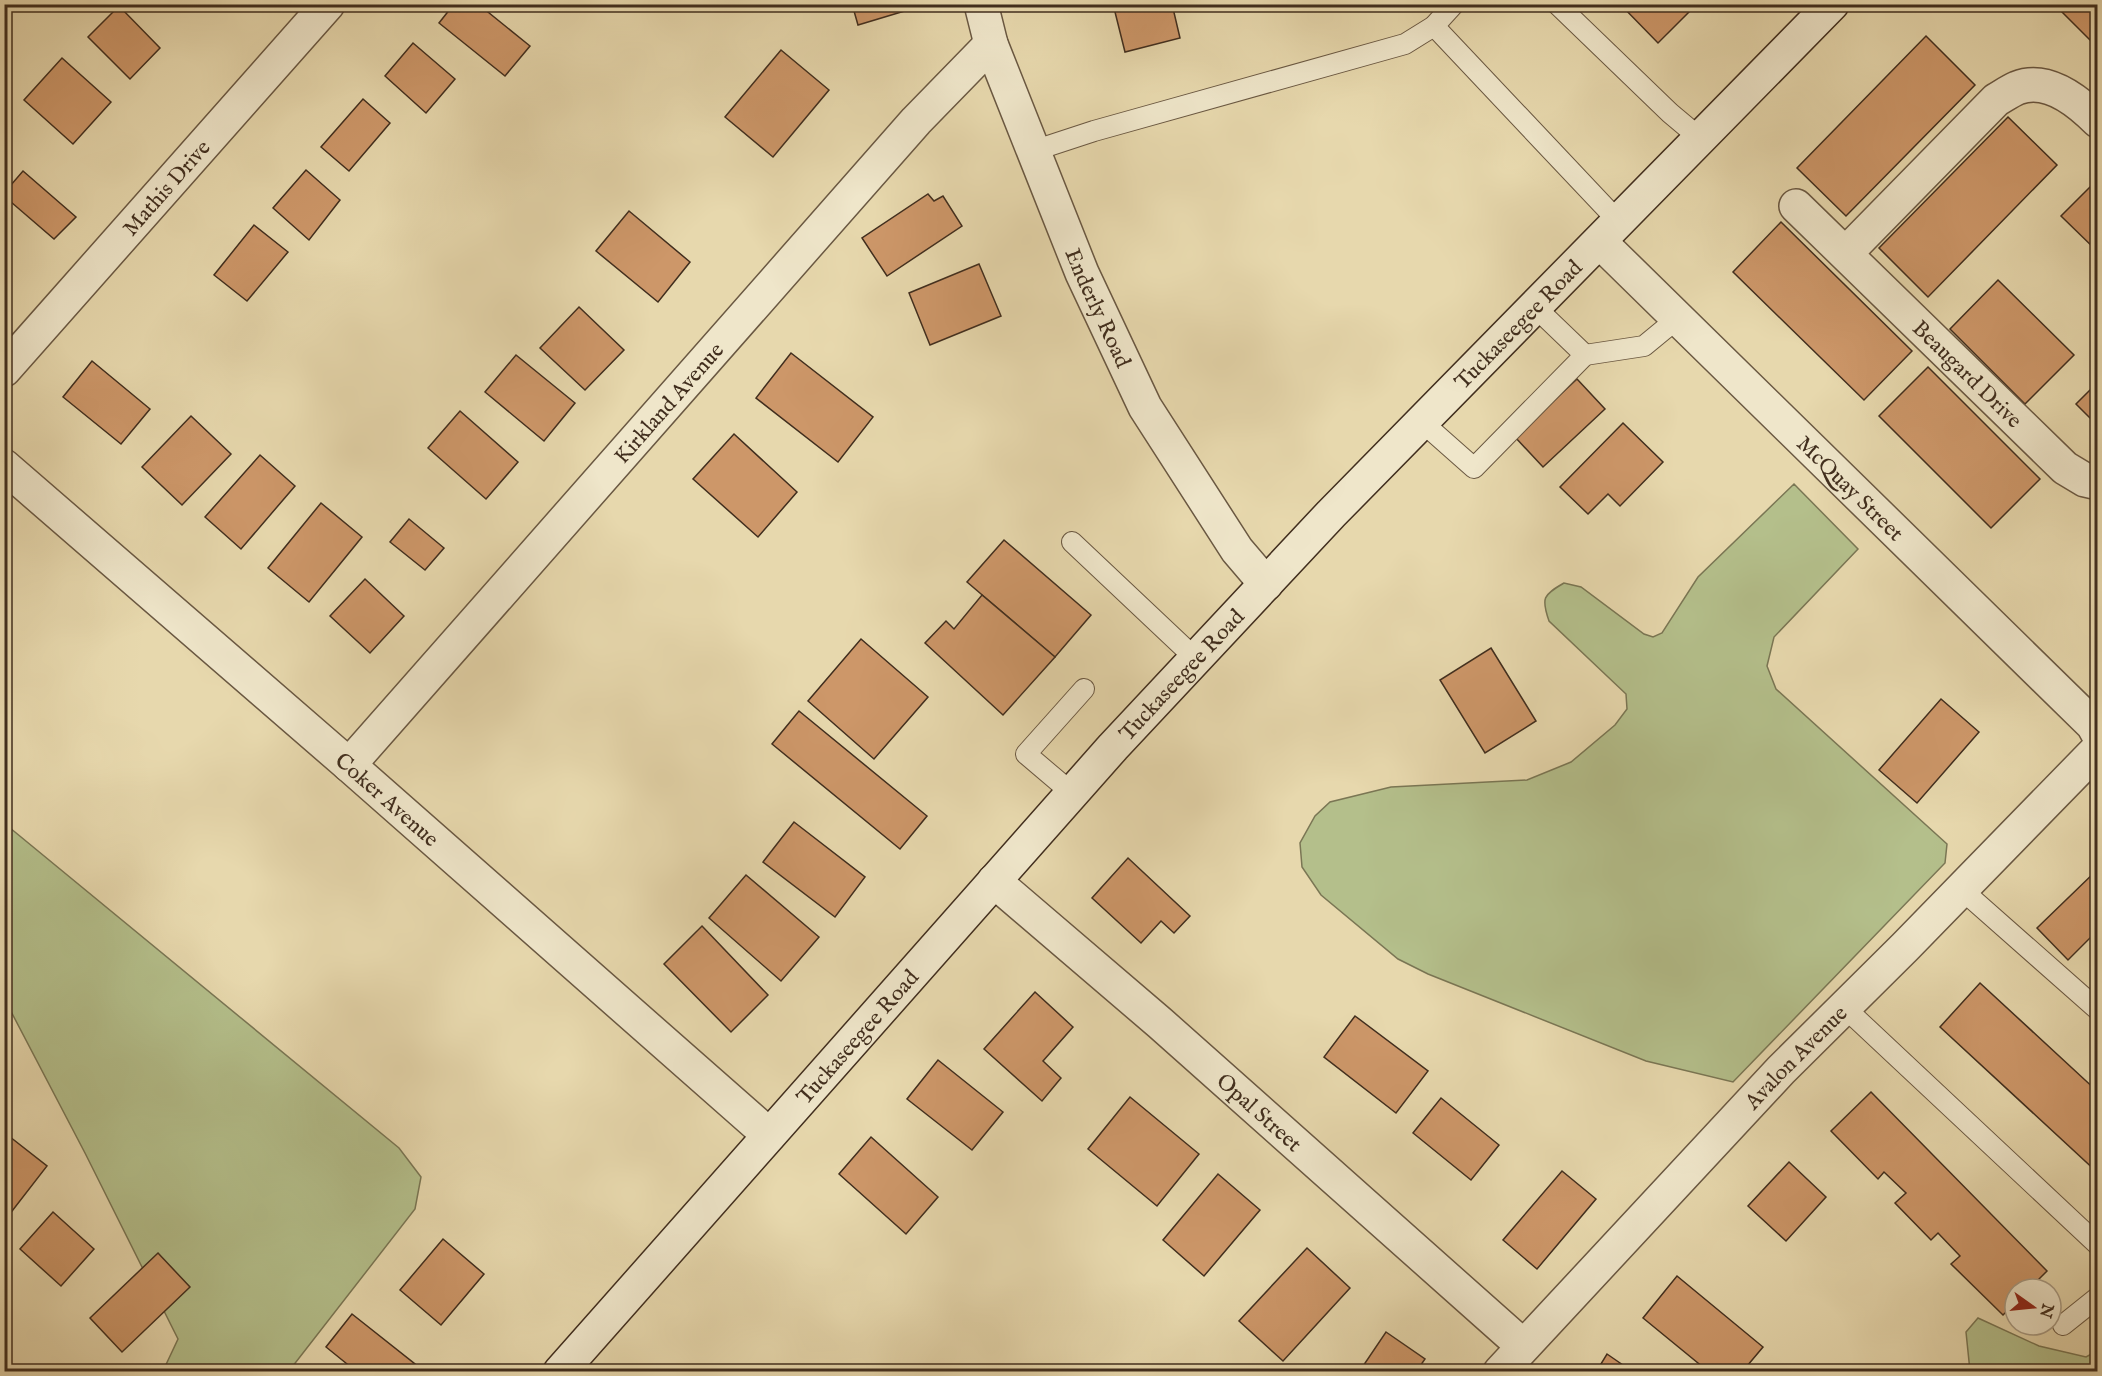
<svg xmlns="http://www.w3.org/2000/svg" width="2102" height="1376" font-family="'IM FELL English',serif">
<style>
.green{fill:#b4bf8b;stroke:#7a7654;stroke-width:1.5}
.building{fill:#cd9769;stroke:#412e1e;stroke-width:1.5}
.lines{fill:none;stroke-linecap:round;stroke-linejoin:round}
.lane-casing{stroke:#6a5842;stroke-width:22}
.street-casing{stroke:#6a5842;stroke-width:36}
.secondary-casing{stroke:#412e1e;stroke-width:36}
.lane{stroke:#efe6ca;stroke-width:20}
.street{stroke:#efe6ca;stroke-width:33}
.secondary{stroke:#efe6ca;stroke-width:33}
.labels{text-anchor:middle;stroke-width:5;stroke-linejoin:round;paint-order:stroke}
.street-label{font-size:22px;fill:#412e1e;stroke:#efe6ca}
</style>
<rect width="100%" height="100%" fill="#e7d8ad"/>
<filter id="stains"><feTurbulence type="fractalNoise" baseFrequency=".00333" numOctaves="4"/><feColorMatrix values="0 0 0 0 .2 0 0 0 0 .09 0 0 0 0 .02 0 0 0 .5 -.17"/></filter>
<radialGradient id="worn" r=".72"><stop offset=".6" stop-color="#630" stop-opacity="0"/><stop offset="1" stop-color="#630" stop-opacity=".3"/></radialGradient>
<g class="green">
<path d="M1794,484L1858,549L1774,637L1767,666L1776,689L1947,844L1945,863L1733,1082L1646,1061L1428,974L1398,959L1321,895L1302,867L1300,843L1315,816L1330,802L1391,787L1527,780L1571,762L1615,725L1627,709L1626,694L1549,621C1541,598 1543,595 1564,583L1581,587L1644,634L1653,637L1662,633L1698,577Z"/>
<polygon points="4,823 399,1148 421,1177 415,1209 289,1371 163,1371 178,1339 85,1153 5,1000"/>
<polygon points="1978,1318 2039,1346 2086,1357 2097,1351 2097,1371 1970,1371 1966,1332"/>
</g>
<g class="building">
<polygon points="454,4 478,4 530,46 505,76 439,23"/>
<polygon points="852,4 906,4 908,10 858,25"/>
<polygon points="1113,4 1172,4 1180,38 1125,52"/>
<polygon points="1620,4 1695,4 1696,5 1658,43"/>
<polygon points="2054,4 2098,4 2098,48"/>
<polygon points="119,6 160,48 130,79 88,37"/>
<polygon points="1926,36 1975,85 1846,216 1797,168"/>
<polygon points="413,43 455,79 426,113 385,76"/>
<polygon points="781,50 829,90 773,157 725,117"/>
<polygon points="62,58 111,102 73,144 24,100"/>
<polygon points="363,99 390,123 349,171 321,147"/>
<polygon points="2008,117 2057,165 1928,297 1879,248"/>
<polygon points="306,170 340,200 309,240 273,208"/>
<polygon points="23,171 76,217 54,239 4,196 4,193"/>
<polygon points="2098,179 2098,252 2061,216"/>
<polygon points="928,194 934,201 943,196 962,226 887,276 862,238"/>
<polygon points="629,211 690,262 658,302 596,251"/>
<polygon points="1781,222 1912,351 1864,400 1733,272"/>
<polygon points="254,225 288,252 247,301 214,275"/>
<polygon points="979,264 1001,316 930,345 909,293"/>
<polygon points="1998,280 2074,355 2025,404 1950,329"/>
<polygon points="579,307 624,350 585,390 540,348"/>
<polygon points="791,353 873,417 838,462 756,398"/>
<polygon points="516,355 575,403 544,441 485,392"/>
<polygon points="92,361 150,409 121,444 63,397"/>
<polygon points="1928,367 2040,479 1991,528 1879,416"/>
<polygon points="1577,379 1605,409 1543,467 1515,437"/>
<polygon points="2098,382 2098,426 2076,404"/>
<polygon points="460,411 518,462 486,499 428,448"/>
<polygon points="191,416 231,454 182,505 142,467"/>
<polygon points="1623,423 1663,462 1620,506 1608,494 1588,514 1560,487"/>
<polygon points="734,434 797,492 758,537 693,479"/>
<polygon points="260,455 295,486 241,549 205,517"/>
<polygon points="321,503 362,537 309,602 268,568"/>
<polygon points="409,519 444,548 425,570 390,542"/>
<polygon points="1004,540 1091,615 1055,657 967,582"/>
<polygon points="365,579 404,616 370,653 330,616"/>
<polygon points="982,595 1055,657 1003,715 925,643 946,621 954,629"/>
<polygon points="861,639 928,697 874,759 808,701"/>
<polygon points="1491,648 1536,721 1485,753 1440,680"/>
<polygon points="1941,699 1979,732 1917,803 1879,770"/>
<polygon points="799,711 927,816 900,849 772,744"/>
<polygon points="794,822 865,877 835,917 763,862"/>
<polygon points="1128,858 1190,916 1174,933 1161,921 1141,943 1092,898"/>
<polygon points="2098,869 2098,930 2068,960 2037,928"/>
<polygon points="746,875 819,937 781,981 709,918"/>
<polygon points="702,926 768,995 731,1032 664,964"/>
<polygon points="1980,983 2098,1092 2098,1173 1940,1027"/>
<polygon points="1035,992 1073,1027 1043,1061 1061,1078 1042,1101 984,1049"/>
<polygon points="1355,1016 1428,1071 1396,1113 1324,1057"/>
<polygon points="938,1060 1003,1112 972,1150 907,1099"/>
<polygon points="1871,1092 2047,1271 2029,1289 2015,1289 2015,1303 2003,1315 1951,1264 1960,1256 1938,1233 1931,1240 1895,1203 1906,1193 1884,1172 1878,1179 1831,1131"/>
<polygon points="1130,1097 1199,1154 1157,1206 1088,1149"/>
<polygon points="1441,1098 1499,1145 1471,1180 1413,1133"/>
<polygon points="5,1133 47,1166 9,1215 4,1212"/>
<polygon points="871,1137 938,1197 906,1234 839,1174"/>
<polygon points="1789,1162 1826,1197 1786,1241 1748,1206"/>
<polygon points="1562,1171 1596,1199 1537,1269 1503,1240"/>
<polygon points="1218,1174 1260,1210 1204,1276 1163,1240"/>
<polygon points="53,1212 94,1249 61,1286 20,1249"/>
<polygon points="443,1239 484,1274 441,1325 400,1290"/>
<polygon points="1307,1248 1350,1288 1283,1361 1239,1321"/>
<polygon points="158,1253 190,1287 122,1352 90,1318"/>
<polygon points="1677,1276 1763,1347 1742,1372 1709,1372 1643,1318"/>
<polygon points="352,1314 415,1364 409,1372 357,1372 326,1347"/>
<polygon points="1386,1332 1425,1359 1416,1372 1359,1372"/>
<polygon points="1607,1354 1633,1372 1596,1372"/>
</g>
<g class="lines">
<defs>
<g id="lane">
<polyline points="1557,4 1670,113 1701,139"/>
<polyline points="1434,26 1619,222"/>
<polyline points="1033,151 1094,131 1405,44 1434,26 1454,4"/>
<polyline points="1585,355 1644,346 1678,318"/>
<polyline points="1422,422 1474,468 1585,355 1535,307"/>
<polyline points="1072,542 1196,659"/>
<polyline points="1072,793 1026,754 1084,689"/>
<polyline points="1961,889 2098,1010"/>
<polyline points="1844,1007 2098,1245"/>
<polyline points="2063,1325 2098,1297"/>
</g>
<g id="street">
<path id="s1" d="M981,4L991,44L1082,273L1145,407L1237,550L1266,584"/>
<path id="s2" d="M1796,206L2065,468L2085,480L2098,483"/>
<path id="s3" d="M1600,242L2093,725L2098,734"/>
<path d="M1846,253L1996,100C2003,96 2010,91 2017,88C2047,76 2078,101 2098,121"/>
<path id="s4" d="M4,370L328,4"/>
<path id="s5" d="M4,466L349,765L769,1135"/>
<path id="s6" d="M349,765L916,121L991,44"/>
<path id="s7" d="M994,881L1160,1023L1523,1346"/>
<path id="s8" d="M1500,1372L1781,1070L1905,947L2098,749"/>
</g>
<g id="secondary">
<path id="s9" d="M560,1372L1113,747L1331,514L1832,4"/>
</g>
</defs>
<use href="#lane" class="lane-casing"/>
<use href="#street" class="street-casing"/>
<use href="#secondary" class="secondary-casing"/>
<use href="#lane" class="lane"/>
<use href="#street" class="street"/>
<use href="#secondary" class="secondary"/>
</g>
<g class="labels">
<g class="street-label">
<text dy="8" stroke="none"><textPath href="#s4" startOffset="244">Mathis Drive</textPath></text>
<text dy="8" stroke="none"><textPath href="#s1" startOffset="326">Enderly Road</textPath></text>
<text dy="8" stroke="none"><textPath href="#s9" startOffset="1420">Tuckaseegee Road</textPath></text>
<text dy="8" stroke="none"><textPath href="#s2" startOffset="240">Beaugard Drive</textPath></text>
<text dy="8" stroke="none"><textPath href="#s6" startOffset="483">Kirkland Avenue</textPath></text>
<text dy="8" stroke="none"><textPath href="#s3" startOffset="351">McQuay Street</textPath></text>
<text dy="8" stroke="none"><textPath href="#s9" startOffset="934">Tuckaseegee Road</textPath></text>
<text dy="8" stroke="none"><textPath href="#s5" startOffset="508">Coker Avenue</textPath></text>
<text dy="8" stroke="none"><textPath href="#s9" startOffset="448">Tuckaseegee Road</textPath></text>
<text dy="8" stroke="none"><textPath href="#s8" startOffset="432">Avalon Avenue</textPath></text>
<text dy="8" stroke="none"><textPath href="#s7" startOffset="352">Opal Street</textPath></text>
</g>
</g>
<rect width="2102" height="1376" fill="none" stroke="#e7d8ad" stroke-width="24"/>
<rect x="6" y="6" width="2090" height="1364" fill="none" stroke="#412e1e" stroke-width="3"/>
<rect x="12" y="12" width="2078" height="1352" fill="none" stroke="#412e1e" stroke-width="1.5"/>
<g transform="translate(2033 1307) rotate(105)"><circle r="28" fill="#efe6ca" stroke="#a99c85" stroke-width="1.5"/>
<path d="M0-4.5L10 22L0 15L-10 22Z" fill="#8f2418"/>
<text y="-9" font-size="16" font-weight="bold" text-anchor="middle" fill="#412e1e">N</text>
</g>
<rect width="100%" height="100%" filter="url(#stains)"/>
<rect width="100%" height="100%" fill="url(#worn)"/>
</svg>
